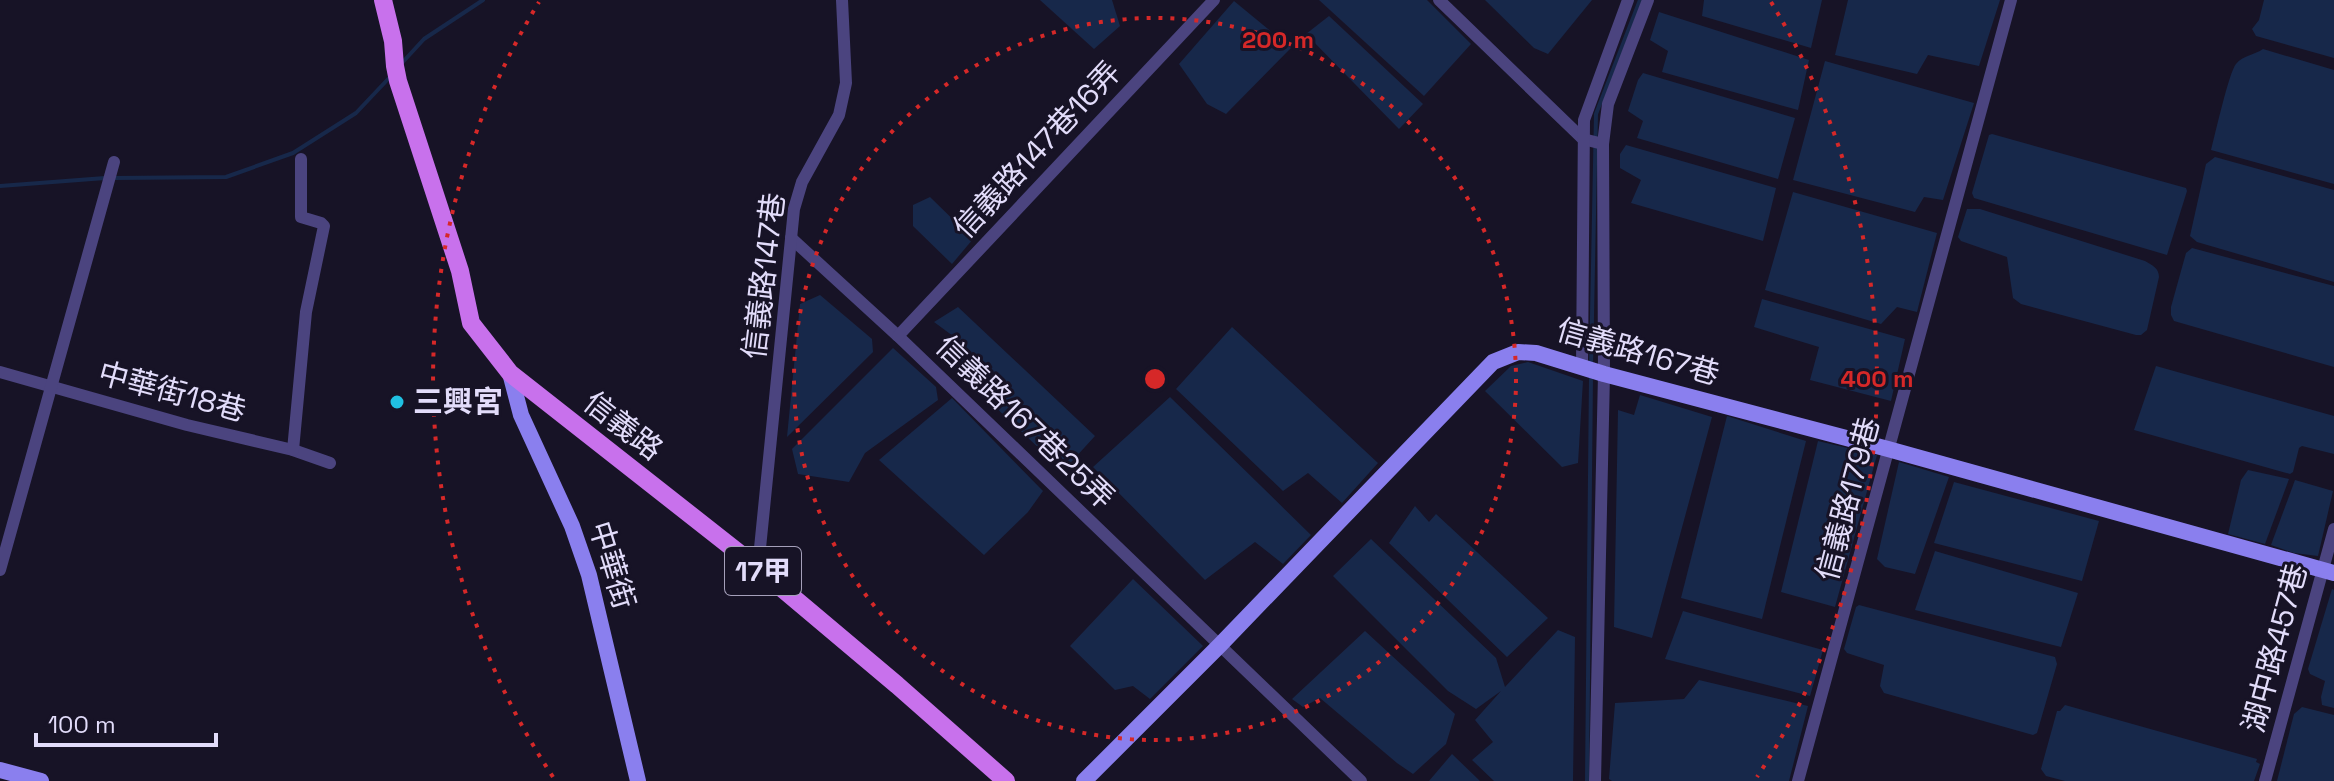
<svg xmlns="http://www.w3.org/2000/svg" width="2334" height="781" font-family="'Space Grotesk','Noto Sans TC',sans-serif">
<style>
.water{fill:#17284a}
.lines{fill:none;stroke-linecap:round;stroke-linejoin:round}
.stream{stroke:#17284a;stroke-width:4}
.street{stroke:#4b447f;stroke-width:12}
.secondary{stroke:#8a7fee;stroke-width:16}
.primary{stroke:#c871ec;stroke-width:18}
.ring{fill:none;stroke:#d62828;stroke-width:4;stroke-dasharray:4 8}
.poi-dot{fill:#20c0e2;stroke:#171326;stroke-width:3}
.labels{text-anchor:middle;stroke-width:6;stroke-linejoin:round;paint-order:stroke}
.shield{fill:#171326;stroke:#a5a0ba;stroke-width:2}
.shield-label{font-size:28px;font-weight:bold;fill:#e2dcfa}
.street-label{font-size:30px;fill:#e2dcfa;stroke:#171326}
.poi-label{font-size:30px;font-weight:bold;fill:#e2dcfa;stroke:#171326;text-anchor:start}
.centre{fill:#d62828;stroke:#171326;stroke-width:4}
.ring-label{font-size:24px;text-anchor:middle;font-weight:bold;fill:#d62828;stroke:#171326;stroke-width:6;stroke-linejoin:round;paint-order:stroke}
</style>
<rect width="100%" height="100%" fill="#171326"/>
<g class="water">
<polygon points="1040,0 1112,0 1120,26 1094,49"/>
<polygon points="1319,0 1427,0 1471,44 1424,96"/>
<polygon points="1485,0 1592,0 1548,54 1534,48"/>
<polygon points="1704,0 1822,0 1811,48 1702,16"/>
<polygon points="1848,0 2000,0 1979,66 1928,55 1917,74 1835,55"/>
<polygon points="2264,0 2334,0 2334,58 2256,36 2252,29 2259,20"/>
<polygon points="1234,1 1291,48 1226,114 1207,104 1179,64"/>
<polygon points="1659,12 1809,60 1798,110 1662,72 1668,51 1650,40"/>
<polygon points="1329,16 1423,104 1399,129 1306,34"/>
<path d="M2263,49L2334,70V184L2211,150C2215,135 2229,72 2236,64C2243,55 2255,55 2263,49Z"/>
<polygon points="1825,61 1974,103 1943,200 1924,197 1915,212 1793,180"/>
<polygon points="1643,73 1795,118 1778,179 1637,138 1643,121 1628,111 1638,80"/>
<polygon points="1992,134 2186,188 2187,191 2167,255 1974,198 1972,193 1989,135"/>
<polygon points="1626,145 1776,188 1763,241 1631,203 1641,180 1620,168 1620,154"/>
<polygon points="2215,157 2334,190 2334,282 2197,242 2190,236 2206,164"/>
<polygon points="1793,192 1937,233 1917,312 1897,307 1881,324 1765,290"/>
<polygon points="930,197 973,239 952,264 913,226 913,205"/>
<path d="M1967,209H1980L2145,261C2152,265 2159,268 2159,277L2147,330L2141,335H2136L2021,304L2013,298L2007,257L1961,241L1958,237Z"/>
<polygon points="2192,248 2334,286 2334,367 2174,321 2171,315 2171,307 2186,253"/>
<polygon points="820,295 872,339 873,352 787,437 800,304"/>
<polygon points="1762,299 1905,339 1891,401 1810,380 1819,347 1754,327"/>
<polygon points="958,307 1095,436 1063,471 937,352 953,336 934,322"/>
<polygon points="1232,327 1378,463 1342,503 1308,473 1283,491 1176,389"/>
<polygon points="893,348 936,387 938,400 865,453 849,482 798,474 792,449"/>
<polygon points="1528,362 1583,381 1578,463 1562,467 1485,391 1511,366"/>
<polygon points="2156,366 2334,416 2334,454 2302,446 2299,448 2293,472 2290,474 2134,430"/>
<polygon points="1640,395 1712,417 1652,638 1614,627 1618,410 1634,415"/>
<polygon points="1170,397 1311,535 1283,564 1255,542 1205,580 1093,467"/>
<polygon points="952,398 1043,491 1028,512 984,555 879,460"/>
<polygon points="1727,416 1806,441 1762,619 1681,598"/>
<polygon points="1818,441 1877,455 1835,607 1781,592"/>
<polygon points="1899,462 1949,477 1915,574 1885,567 1877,559"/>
<polygon points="2248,470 2289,479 2265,544 2228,534 2241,480"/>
<polygon points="2295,480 2333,491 2318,556 2294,553 2271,545"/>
<polygon points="1954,482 2099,521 2082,581 1934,543"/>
<polygon points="1415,506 1429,522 1436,514 1548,618 1507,657 1389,543"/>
<polygon points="1371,539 1496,658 1505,687 1558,630 1575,637 1573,781 1494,781 1472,760 1493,742 1475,720 1501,691 1476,709 1448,691 1333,576"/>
<polygon points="1935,551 2078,593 2061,647 1915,610"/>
<polygon points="1133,579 1203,646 1150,699 1133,686 1115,690 1070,646"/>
<polygon points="2332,589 2334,590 2334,708 2322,705 2321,697 2325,681 2310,674 2308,669"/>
<polygon points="1859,605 2055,657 2057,664 2037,733 2033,735 1884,693 1880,686 1884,665 1847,653 1844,649 1856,607"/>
<polygon points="1683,611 1823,650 1810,696 1665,659"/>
<polygon points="1365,631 1455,714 1446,744 1413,774 1397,763 1320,698 1303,707 1292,699"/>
<polygon points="1699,680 1808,706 1789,781 1612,781 1609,779 1615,703 1684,699"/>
<polygon points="2065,705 2257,759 2256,762 2260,764 2254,781 2065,781 2046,776 2041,769 2057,711 2060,711"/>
<polygon points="2302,707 2334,715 2334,781 2277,781 2294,714"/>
<polygon points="1452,754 1480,781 1429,781"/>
</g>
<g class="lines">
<g class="stream">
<polyline points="401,64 424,39 483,0"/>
<polyline points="114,178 226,177 293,153 356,113 390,77"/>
<polyline points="0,186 105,178"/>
<polyline points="1591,367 1596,114 1640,0"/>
<polyline points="1587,781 1591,375"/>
</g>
<g class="street">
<polyline points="1439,0 1583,139 1603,144"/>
<polyline points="791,238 898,336 1361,781"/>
<polyline points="898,336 1214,0"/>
<polyline points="1582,367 1584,120 1628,0"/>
<polyline points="0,372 187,425 293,450 330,463"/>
<polyline points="293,450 306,312 324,226 321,223 301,217 301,159"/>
<polyline points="758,568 794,209 802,182 839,115 846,83 842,0"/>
<polyline points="0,570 114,162"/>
<polyline points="1595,781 1604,374 1603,144 1608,104 1648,0"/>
<polyline points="1798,781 2011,0"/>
<polyline points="2265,781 2334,529"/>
</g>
<g class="secondary">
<polyline points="510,373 521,415 572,526 589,575 638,781"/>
<polyline points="0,770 41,781"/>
<polyline points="1084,781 1220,645 1493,362 1518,352 1536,353 1604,374 1888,449 2334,573"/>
</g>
<polyline class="primary" points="383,0 393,41 395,66 398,81 460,271 471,323 510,373 758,568 897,685 1006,781"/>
</g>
<g class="ring">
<circle cx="1155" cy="379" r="361"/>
<path d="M553 777A722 722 0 0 1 539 2M1771 2A722 722 0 0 1 1757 777"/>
</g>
<circle class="poi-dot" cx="397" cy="402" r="8"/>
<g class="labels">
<rect class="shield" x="725" y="547" width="76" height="48" rx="6"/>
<g class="shield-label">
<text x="763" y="581">17甲</text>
</g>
<g class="street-label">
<text transform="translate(1037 150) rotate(-47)" y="10">信義路147巷16弄</text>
<text transform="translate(764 276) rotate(-83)" y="10">信義路147巷</text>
<text transform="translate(1638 352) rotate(16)" y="10">信義路167巷</text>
<text transform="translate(172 392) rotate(15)" y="10">中華街18巷</text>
<text transform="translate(1025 422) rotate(44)" y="10">信義路167巷25弄</text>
<text transform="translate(623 426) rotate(38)" y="10">信義路</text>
<text transform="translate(1848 499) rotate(-75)" y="10">信義路179巷</text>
<text transform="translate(612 565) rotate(73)" y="10">中華街</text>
<text transform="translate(2275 648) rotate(-75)" y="10">湖中路457巷</text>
</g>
<g class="poi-label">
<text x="413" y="412">三興宮</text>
</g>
</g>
<circle cx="1155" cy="379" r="12" class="centre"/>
<g class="ring-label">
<text x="1278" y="48">200 m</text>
<text x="1877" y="387">400 m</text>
</g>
<path d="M36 733v12h180v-12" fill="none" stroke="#e2dcfa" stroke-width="4"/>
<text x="48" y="733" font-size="24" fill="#e2dcfa" stroke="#171326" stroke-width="6" paint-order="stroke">100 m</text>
</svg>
